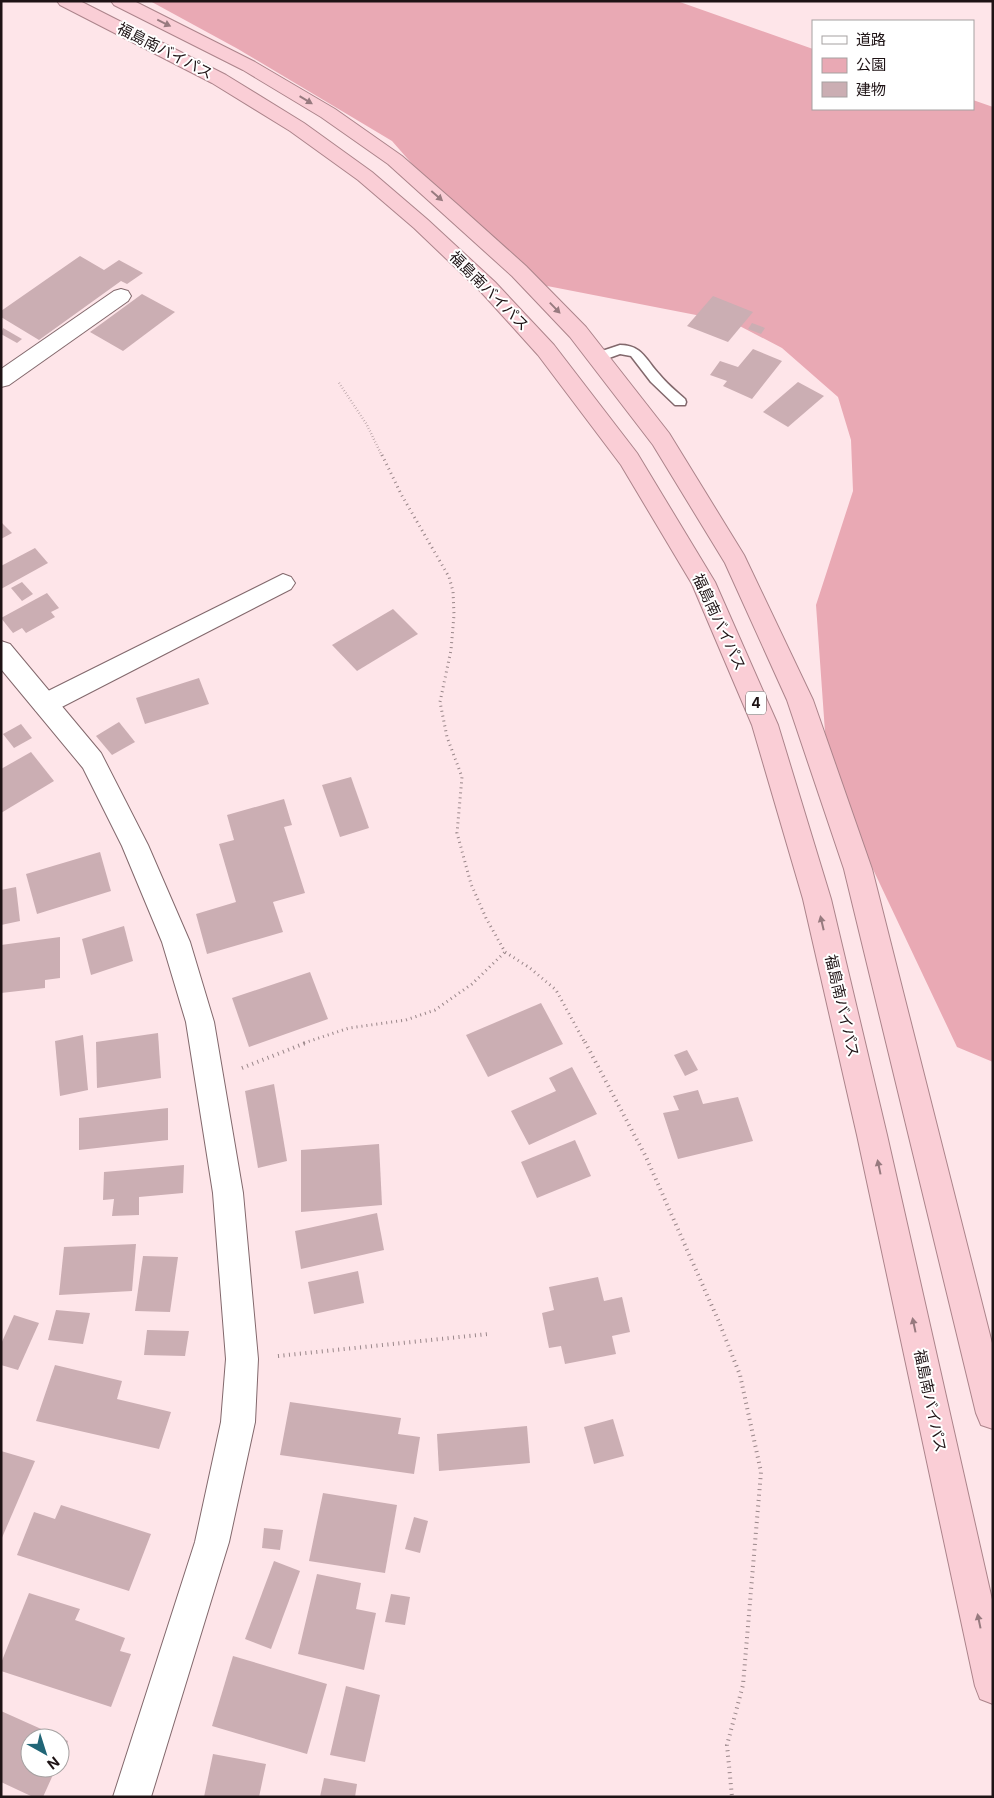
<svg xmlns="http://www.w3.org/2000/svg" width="994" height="1798" font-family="Inter,'Noto Sans JP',sans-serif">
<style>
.green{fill:#e9a9b4}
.building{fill:#cbaeb3}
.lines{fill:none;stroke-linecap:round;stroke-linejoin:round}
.service-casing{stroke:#82686c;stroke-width:3}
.minor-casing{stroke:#82686c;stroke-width:2}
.tertiary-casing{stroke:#82686c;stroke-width:2}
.trunk-casing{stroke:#ac848b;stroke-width:2}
.path-far2{stroke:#998689;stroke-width:2.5;stroke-dasharray:0.5 2.5;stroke-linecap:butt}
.path-far1{stroke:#998689;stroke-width:3;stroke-dasharray:1 4;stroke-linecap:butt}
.path{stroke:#998689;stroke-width:4;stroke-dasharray:1 4.5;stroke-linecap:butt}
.service{fill:#fff;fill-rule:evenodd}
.minor{fill:#fff;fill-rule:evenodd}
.tertiary{fill:#fff;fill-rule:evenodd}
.trunk{fill:#faced6;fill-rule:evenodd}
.oneway{fill:#977a7f}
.labels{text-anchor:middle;stroke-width:4;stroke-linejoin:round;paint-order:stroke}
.shield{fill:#fff;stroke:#625a5b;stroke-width:1}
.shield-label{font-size:14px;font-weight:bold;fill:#1e1315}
.street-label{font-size:15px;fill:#1e1315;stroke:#fff}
</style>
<rect width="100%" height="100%" fill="#fee5e9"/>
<polygon class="green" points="150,1 677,1 813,49 813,109 973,109 973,100 993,107 993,1062 957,1047 828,774 816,605 853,491 851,440 838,397 782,348 732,322 537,284 486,248 392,141 238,49"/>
<g class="building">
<polygon points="80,256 104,270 119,260 143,273 127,284 121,281 39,340 1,317 1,311"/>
<polygon points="142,294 175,312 123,351 90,332"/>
<polygon points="713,296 753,312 728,342 687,326"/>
<polygon points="752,323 765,328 761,334 748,329"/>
<polygon points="3,328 22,339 17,343 1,334"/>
<polygon points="753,349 782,361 752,399 723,386 727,381 710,375 720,361 738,367"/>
<polygon points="798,382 824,396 788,427 763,412"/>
<polygon points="1,522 12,533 1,539"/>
<polygon points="35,548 48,563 1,589 1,566"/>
<polygon points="22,582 33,594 22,601 11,588"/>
<polygon points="47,593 59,608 51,612 55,617 26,633 22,628 13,633 1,618"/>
<polygon points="393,609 418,634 357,671 332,645"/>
<polygon points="199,678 209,704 145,724 136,698"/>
<polygon points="119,722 135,742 112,755 96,736"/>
<polygon points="21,724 32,738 14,748 3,734"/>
<polygon points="31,752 54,781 1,813 1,769"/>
<polygon points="351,777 369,828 340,837 322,785"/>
<polygon points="284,799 292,825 284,827 305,893 273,902 283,932 207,954 196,914 236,902 219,844 234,840 227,815"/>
<polygon points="100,852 111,891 37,914 26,874"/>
<polygon points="16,887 20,921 1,925 1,890"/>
<polygon points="124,926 133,961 91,975 82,939"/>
<polygon points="60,937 60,978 45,980 45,988 1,993 1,945"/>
<polygon points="310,972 328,1019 249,1047 232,998"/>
<polygon points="541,1003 563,1044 488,1077 466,1035"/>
<polygon points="158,1033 161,1078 97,1088 96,1042"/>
<polygon points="83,1035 88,1090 60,1096 55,1041"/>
<polygon points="687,1050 698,1070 685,1076 674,1055"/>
<polygon points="572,1067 597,1114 529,1145 511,1111 556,1091 549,1078"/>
<polygon points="274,1084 287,1161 258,1168 245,1091"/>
<polygon points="698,1090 703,1104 738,1097 753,1141 678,1159 663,1113 679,1110 673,1096"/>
<polygon points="168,1108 168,1140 79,1150 79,1118"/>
<polygon points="575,1140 591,1176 537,1198 521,1162"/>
<polygon points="379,1144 382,1205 301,1212 301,1150"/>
<polygon points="184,1165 183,1193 139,1197 139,1215 112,1216 114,1199 103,1200 104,1172"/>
<polygon points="377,1213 384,1250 301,1269 295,1231"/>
<polygon points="136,1244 132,1291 59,1295 64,1247"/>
<polygon points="143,1256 178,1257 170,1312 135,1311"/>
<polygon points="358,1271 364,1303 314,1314 308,1282"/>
<polygon points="598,1277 604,1301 622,1297 630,1332 612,1336 616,1354 565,1364 561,1346 549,1348 542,1313 554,1310 549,1287"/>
<polygon points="56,1310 90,1313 83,1344 48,1340"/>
<polygon points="14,1315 39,1323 18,1370 1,1365 1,1344"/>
<polygon points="147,1330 189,1331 185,1356 144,1355"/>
<polygon points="55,1365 122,1381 117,1399 171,1412 159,1449 36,1421"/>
<polygon points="290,1402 401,1418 398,1434 420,1437 414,1474 280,1455"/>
<polygon points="613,1419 624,1456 594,1464 584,1427"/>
<polygon points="527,1426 530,1463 439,1471 437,1434"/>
<polygon points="1,1451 35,1461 1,1540"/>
<polygon points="323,1493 397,1505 385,1573 309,1561"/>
<polygon points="61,1505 151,1534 129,1591 17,1555 34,1512 55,1519"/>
<polygon points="414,1517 428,1521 420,1553 405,1549"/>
<polygon points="264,1528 283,1530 280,1550 262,1548"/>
<polygon points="274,1561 300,1571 271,1649 245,1639"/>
<polygon points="317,1574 361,1583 356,1609 376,1613 364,1670 298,1654"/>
<polygon points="29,1593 80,1609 75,1620 125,1638 120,1651 131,1654 111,1707 1,1671 1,1663"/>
<polygon points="391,1594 410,1597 405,1625 385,1622"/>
<polygon points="233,1656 327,1684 307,1754 212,1726"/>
<polygon points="346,1686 380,1695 365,1762 330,1755"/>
<polygon points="1,1711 68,1741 60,1760 60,1738 30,1738 30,1768 56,1768 43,1797 33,1797 1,1782"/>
<polygon points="213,1754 266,1764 259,1797 204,1797"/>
<polygon points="324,1778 357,1784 355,1797 320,1797"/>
</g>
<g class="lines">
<defs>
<path id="service" d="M620,345C642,345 646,360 659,374C666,383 676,391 685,399L686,402L685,405H675L651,382L631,356L620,354L598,362L592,358L599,352Z"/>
<g id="minor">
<polygon points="121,289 128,291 131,296 128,301 9,385 1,387 1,369 114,291"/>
<polygon points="283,574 291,577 295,583 291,589 54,711 45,714 36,711 32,704 36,697"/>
</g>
<polygon id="tertiary" points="1,641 10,644 101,753 148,845 190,942 214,1022 243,1193 258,1359 255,1422 229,1542 151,1797 113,1797 195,1542 221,1422 226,1359 213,1193 186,1022 162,942 122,846 83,768 1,669"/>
<g id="trunk">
<polygon points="57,1 80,1 226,75 304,123 372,172 428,220 495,282 554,345 637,453 715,582 778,725 831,899 887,1135 993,1604 993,1704 980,1699 975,1686 857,1135 803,899 752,725 692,584 621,465 538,355 481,292 414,228 358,180 290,131 212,83 60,5"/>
<polygon points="111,1 134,1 255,62 335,109 402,156 458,205 526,266 586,327 669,433 744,555 813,700 872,869 993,1347 993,1429 981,1425 976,1413 844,869 787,700 725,563 653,445 570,337 512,276 388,164 321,117 243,70 114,5"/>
</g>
</defs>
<use href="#service" class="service-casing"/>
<use href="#minor" class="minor-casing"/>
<use href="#tertiary" class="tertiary-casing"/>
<use href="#trunk" class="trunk-casing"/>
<polyline class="path-far2" points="339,383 367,425 382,456"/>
<g class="path-far1">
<polyline points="382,455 401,494 449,577 453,591 454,615 451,650 440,702 447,737 462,777 457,833 471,884 486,918 505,952 530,968 556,990 585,1043"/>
<polyline points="304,1043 349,1028 406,1020 435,1010 472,984 505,952"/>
</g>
<g class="path">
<polyline points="585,1042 646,1157 719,1322 740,1375 761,1472 743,1685 727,1745 732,1797"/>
<polyline points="242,1068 308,1042"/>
<polyline points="278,1356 488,1334"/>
</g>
<use href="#service" class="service"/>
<use href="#minor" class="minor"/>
<use href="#tertiary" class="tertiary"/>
<use href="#trunk" class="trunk"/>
</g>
<defs><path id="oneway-solid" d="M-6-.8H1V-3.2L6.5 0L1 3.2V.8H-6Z" transform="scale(1.25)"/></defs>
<g class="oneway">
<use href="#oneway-solid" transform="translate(164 23) rotate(26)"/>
<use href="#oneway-solid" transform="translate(306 100) rotate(31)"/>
<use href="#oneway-solid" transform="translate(437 196) rotate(41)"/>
<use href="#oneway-solid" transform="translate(555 308) rotate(46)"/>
<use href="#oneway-solid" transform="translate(822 923) rotate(-103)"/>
<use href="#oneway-solid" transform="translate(879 1167) rotate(-102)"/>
<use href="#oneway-solid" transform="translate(914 1325) rotate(-102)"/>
<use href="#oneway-solid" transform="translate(979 1621) rotate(-102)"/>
</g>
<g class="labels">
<rect class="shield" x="746" y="691.5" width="20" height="23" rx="4"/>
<g class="shield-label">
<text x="756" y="708">4</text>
</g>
<g class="street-label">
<text transform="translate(165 51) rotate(27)" y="5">福島南バイパス</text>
<text transform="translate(489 291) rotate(45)" y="5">福島南バイパス</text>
<text transform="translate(719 622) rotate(65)" y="5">福島南バイパス</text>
<text transform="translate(842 1006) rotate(77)" y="5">福島南バイパス</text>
<text transform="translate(930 1401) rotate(78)" y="5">福島南バイパス</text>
</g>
</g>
<rect width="994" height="1798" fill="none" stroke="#1e1315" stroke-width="5"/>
<rect x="812" y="20" width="162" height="90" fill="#ffffff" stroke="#a5a1a1"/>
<rect x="822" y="36" width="25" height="8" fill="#ffffff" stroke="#a5a1a1"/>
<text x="856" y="45" font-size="15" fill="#1e1315">道路</text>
<rect x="822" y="58" width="25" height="15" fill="#e9a9b4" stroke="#a5a1a1"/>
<text x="856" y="70" font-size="15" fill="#1e1315">公園</text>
<rect x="822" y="82" width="25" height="15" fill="#cbaeb3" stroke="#a5a1a1"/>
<text x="856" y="95" font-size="15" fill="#1e1315">建物</text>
<g transform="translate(45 1753) rotate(141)"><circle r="24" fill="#ffffff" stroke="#a5a1a1"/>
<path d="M0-4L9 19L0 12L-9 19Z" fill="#216677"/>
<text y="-8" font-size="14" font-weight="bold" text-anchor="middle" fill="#1e1315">N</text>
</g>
</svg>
